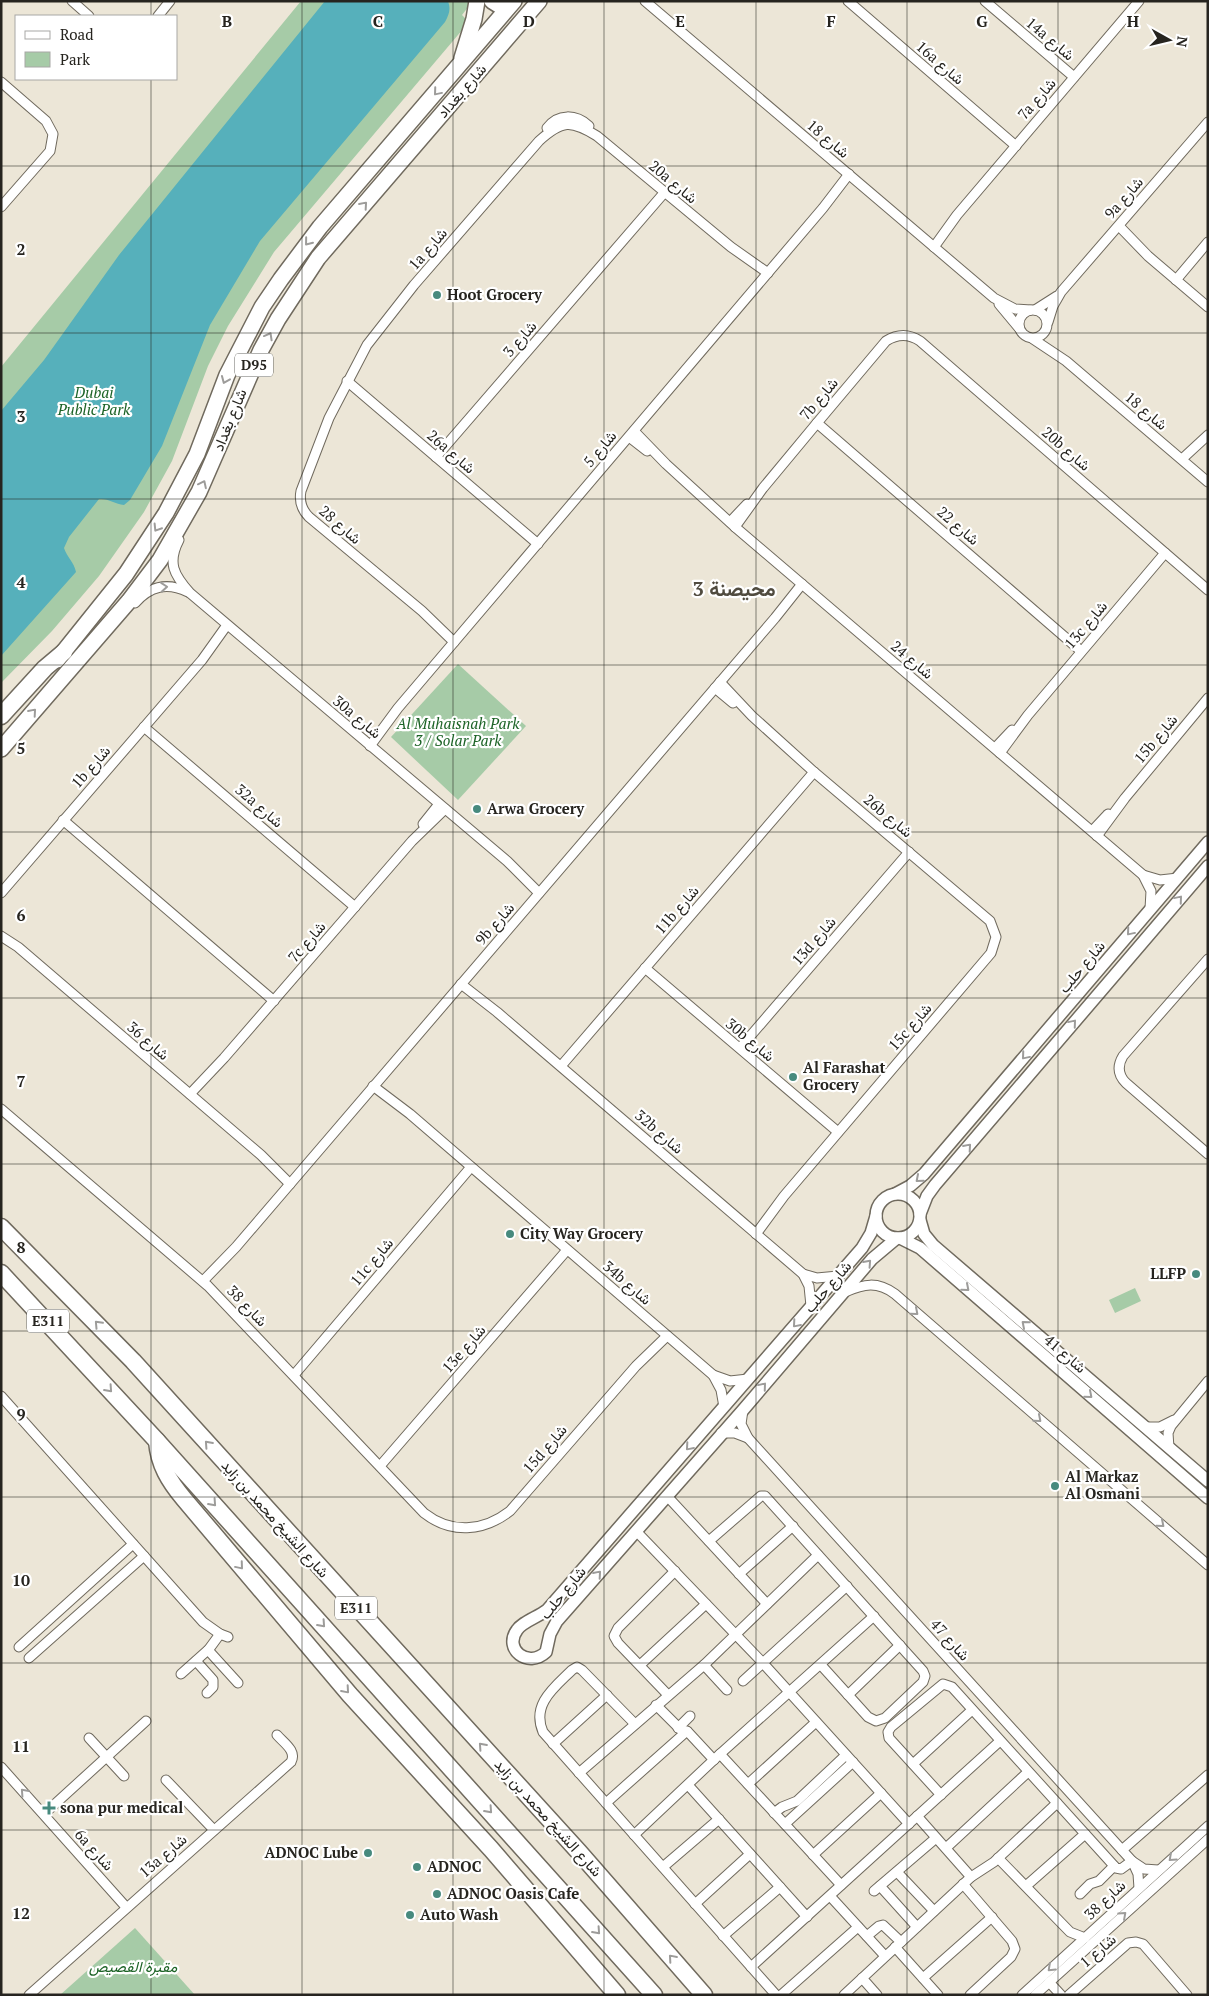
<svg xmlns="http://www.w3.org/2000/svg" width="1209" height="1996" font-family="'PT Serif',Vazirmatn,serif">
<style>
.green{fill:#a6cba7}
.water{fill:#56b0bb}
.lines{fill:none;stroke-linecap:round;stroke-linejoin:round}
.minor-casing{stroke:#706a5e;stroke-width:11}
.tertiary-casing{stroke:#706a5e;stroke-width:14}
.primary-casing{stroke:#706a5e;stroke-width:18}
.motorway-casing{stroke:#706a5e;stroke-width:19}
.minor{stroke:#fff;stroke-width:9}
.tertiary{stroke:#fff;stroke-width:11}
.primary{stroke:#fff;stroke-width:15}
.motorway{stroke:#fff;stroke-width:16}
.oneway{stroke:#9d9c9a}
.grid{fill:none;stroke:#26241f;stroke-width:1;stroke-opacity:0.55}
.poi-dot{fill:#478a7e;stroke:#fff;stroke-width:2}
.labels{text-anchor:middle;stroke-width:4.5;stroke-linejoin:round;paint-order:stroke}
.shield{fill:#fff;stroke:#676662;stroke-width:1}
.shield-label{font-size:14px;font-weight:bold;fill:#26241f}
.street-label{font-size:15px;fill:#26241f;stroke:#fff}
.poi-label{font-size:15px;font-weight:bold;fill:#26241f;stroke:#fff;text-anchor:start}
.park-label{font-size:15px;font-style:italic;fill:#1c6326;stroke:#fff}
.district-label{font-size:20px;font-weight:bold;fill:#504b3f;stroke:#fff}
.grid-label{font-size:16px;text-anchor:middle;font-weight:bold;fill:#26241f;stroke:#fff;stroke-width:4.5;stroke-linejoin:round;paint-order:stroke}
</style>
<rect width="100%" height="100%" fill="#ece6d7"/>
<g class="green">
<polygon points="301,1 472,2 462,15 469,22 274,252 228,326 208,366 172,461 144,512 99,576 52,631 1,683 1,367"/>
<polygon points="458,664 526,726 458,800 391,737"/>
<polygon points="1135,1288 1141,1301 1115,1313 1109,1300"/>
<polygon points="135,1928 195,1995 60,1995"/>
</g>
<path class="water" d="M325,1H448C451,10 449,14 445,22L260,241L210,325L162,446L130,500L124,505C115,504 108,498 99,499L69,537L64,548C67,557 74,562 76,572L1,656V411L44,360L119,255Z"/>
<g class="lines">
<defs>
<g id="minor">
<polyline points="72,1 89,16"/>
<polyline points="645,1 994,298 1015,309 1031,310"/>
<polyline points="848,1 1016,146"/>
<polyline points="985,1 1074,77"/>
<polyline points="158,16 170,1"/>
<polyline points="1,82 46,121 53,134 50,151 1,207"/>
<path d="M547,128C558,113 576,114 589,126"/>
<polyline points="1119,226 1148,256 1208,307"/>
<polyline points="934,247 957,215 1139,1"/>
<polyline points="1176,280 1208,242"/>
<polyline points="999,304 1019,328"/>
<circle cx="1033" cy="324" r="14"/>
<polyline points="1035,310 1057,296"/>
<polyline points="1048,322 1053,306 1061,292 1208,122"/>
<polyline points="1033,339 1066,361 1208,482"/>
<polyline points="347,381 538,544"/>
<polyline points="817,423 1081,651"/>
<polyline points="634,431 666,464 735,527 1143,875 1151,891 1150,909"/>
<polyline points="629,437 647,451"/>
<polyline points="436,457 664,193"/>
<polyline points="1182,459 1208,435"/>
<polyline points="730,522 747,504"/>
<path d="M735,527L763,488L817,423L886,341C897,334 908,333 920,341L1208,590"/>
<path d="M179,540C167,563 174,575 190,593L507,861L539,893"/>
<path d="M135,603C150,586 167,582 188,592"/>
<path d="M454,642L422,611L309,517C301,509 299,501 301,491L329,418L367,345L414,285L539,141C562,120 571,120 597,136L731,247L768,273"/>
<polyline points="720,682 752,716 814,772 990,921 996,937 991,953 784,1196 756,1234"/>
<polyline points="715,688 733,703"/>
<polyline points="144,727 355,907"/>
<polyline points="370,746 398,708 823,208 849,174"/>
<polyline points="995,748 1012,730"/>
<polyline points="1000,753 1028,715 1165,553"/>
<polyline points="63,820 274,1001"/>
<polyline points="423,824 439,804"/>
<polyline points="1092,831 1108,814"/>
<polyline points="1097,836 1125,798 1208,698"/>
<polyline points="1143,875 1160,880 1178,878"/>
<polyline points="1,893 202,660 227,625"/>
<polyline points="1,936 18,947 261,1155 290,1184"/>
<path d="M1208,959L1123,1056C1117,1066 1118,1075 1126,1083L1208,1154"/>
<polyline points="645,968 838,1132"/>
<polyline points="461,984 497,1012 803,1274 809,1286 811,1306"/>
<polyline points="740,1048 909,852"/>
<polyline points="561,1066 814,772"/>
<polyline points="373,1086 410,1114 713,1375 721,1390 724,1407"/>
<polyline points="190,1094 224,1058 412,841 445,809"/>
<path d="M1,1109L208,1286L424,1513C451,1534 483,1532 510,1511L636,1366L667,1336"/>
<polyline points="803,1274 817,1278 838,1276"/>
<polyline points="203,1281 236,1247 290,1184 775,618 802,584"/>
<path d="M845,1292C864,1284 877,1281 895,1294L1208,1565"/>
<polyline points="294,1375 471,1167"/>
<polyline points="713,1375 730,1381 748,1379"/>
<polyline points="1,1396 203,1622 220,1634 228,1637"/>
<polyline points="743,1410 741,1424 748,1438 1132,1861 1144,1869 1158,1870"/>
<polyline points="1144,1427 1160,1427 1174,1420"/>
<polyline points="721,1433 735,1433 748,1438"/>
<polyline points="1169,1448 1168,1433 1171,1426 1208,1381"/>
<polyline points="380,1466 567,1250"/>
<polyline points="667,1496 767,1604"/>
<polyline points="636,1531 762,1662 909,1824"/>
<polyline points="709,1541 761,1496 765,1496 923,1671 925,1676 923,1682 885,1718 876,1721 868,1717 821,1665"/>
<polyline points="739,1574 793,1526"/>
<polyline points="19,1647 133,1544"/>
<polyline points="208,1650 238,1683"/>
<polyline points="29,1658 144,1556"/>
<polyline points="196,1661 213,1680 213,1687 207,1693"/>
<polyline points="640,1665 706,1604"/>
<polyline points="704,1665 727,1690"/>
<polyline points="181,1674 209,1649 220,1634"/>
<polyline points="743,1681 847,1586"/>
<polyline points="668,1695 618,1643 614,1636 618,1628 675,1571"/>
<polyline points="848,1695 900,1645"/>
<polyline points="656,1705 680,1729 688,1732 714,1760"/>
<path d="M635,1724L582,1670L577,1667L572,1670C555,1687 531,1704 543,1732L776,1995"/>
<polyline points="678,1728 690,1716"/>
<polyline points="89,1738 124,1776"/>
<polyline points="553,1744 607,1695"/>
<polyline points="720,1754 841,1885"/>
<polyline points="913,1764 972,1710"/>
<polyline points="1,1767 126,1907"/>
<polyline points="579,1773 704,1665 818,1555"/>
<polyline points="166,1780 214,1830"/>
<polyline points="748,1784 816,1722"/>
<polyline points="688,1785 807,1917"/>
<polyline points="941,1795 889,1738 888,1732 891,1727 943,1684 952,1687 1116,1868 1121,1869 1132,1861"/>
<polyline points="606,1803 687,1731"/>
<polyline points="774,1813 782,1807 797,1801 846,1755"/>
<polyline points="44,1814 146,1721"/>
<polyline points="917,1816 971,1877"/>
<polyline points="785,1824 853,1762"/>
<polyline points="634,1835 720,1754 874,1616"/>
<polyline points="946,1848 1028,1772"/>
<polyline points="1122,1850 1208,1775"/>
<polyline points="813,1855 881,1793"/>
<polyline points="998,1858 1070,1932 1085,1938"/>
<polyline points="1133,1863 1138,1874 1139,1888"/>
<polyline points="663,1867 719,1819"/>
<polyline points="897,1872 934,1911"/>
<polyline points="963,1884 1012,1941 1015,1949 1011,1957 970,1995"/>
<polyline points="880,1886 917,1927"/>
<polyline points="1026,1886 1085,1834"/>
<polyline points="874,1891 936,1838"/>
<polyline points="1080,1894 1090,1884 1099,1881 1114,1866"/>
<polyline points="830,1896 885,1956"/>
<polyline points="695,1904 750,1854"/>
<polyline points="723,1936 780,1887"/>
<polyline points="867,1936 879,1926 883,1925 901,1942"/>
<polyline points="895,1947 938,1995"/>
<polyline points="751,1967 1000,1741"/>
<polyline points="862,1978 877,1995"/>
<polyline points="923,1978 992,1917"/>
<polyline points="1049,1982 1061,1995"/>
<path d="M29,1995L291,1762C297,1751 284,1743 277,1735"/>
<polyline points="781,1995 858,1927"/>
<polyline points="844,1995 971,1877 994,1862 1057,1803"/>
<polyline points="1022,1995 1208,1826"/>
<polyline points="1035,1995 1208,1839"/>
<polyline points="1069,1995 1128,1943 1136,1942 1143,1944 1187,1995"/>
</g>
<g id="tertiary">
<polyline points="895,1194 910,1186 924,1174 1208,842"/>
<circle cx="898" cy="1216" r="22"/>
<polyline points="920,1214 927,1196 935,1185 1208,866"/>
<path d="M876,1216L871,1233L862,1248L547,1610C538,1617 522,1622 517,1630C503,1649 528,1669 546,1652L550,1634L557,1621L743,1410L872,1259L897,1238"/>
<polyline points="920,1220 924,1234 933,1245 1208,1481"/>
<polyline points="900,1238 920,1248 1208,1498"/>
</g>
<g id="primary">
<polyline points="492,1 500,6 512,1"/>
<polyline points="462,58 474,19 477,1"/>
<polyline points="57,660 126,574 166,513 197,454 227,375 262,307 281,279 320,227 514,1"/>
<polyline points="1,749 129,601 160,560 199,492 261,350 278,319 318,258 539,1"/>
</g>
<g id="motorway">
<polyline points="1,716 45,668 64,652"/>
<polyline points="1,1227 133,1361 579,1852 704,1995"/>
<polyline points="1,1273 157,1441 654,1995"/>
<path d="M157,1441C159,1465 169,1481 184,1499L350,1695L491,1849L617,1995"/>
</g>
</defs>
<use href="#minor" class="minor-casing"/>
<use href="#tertiary" class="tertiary-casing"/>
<use href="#primary" class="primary-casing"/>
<use href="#motorway" class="motorway-casing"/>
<use href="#minor" class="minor"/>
<use href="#tertiary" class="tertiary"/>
<use href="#primary" class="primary"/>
<use href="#motorway" class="motorway"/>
</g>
<defs><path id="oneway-chevron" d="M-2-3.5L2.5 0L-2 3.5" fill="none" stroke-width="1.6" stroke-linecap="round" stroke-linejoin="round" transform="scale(1.25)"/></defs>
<g class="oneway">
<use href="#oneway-chevron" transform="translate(437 92) rotate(130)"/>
<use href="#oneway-chevron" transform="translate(364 205) rotate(-49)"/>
<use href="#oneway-chevron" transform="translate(308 242) rotate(129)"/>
<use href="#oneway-chevron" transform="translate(269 336) rotate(-61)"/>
<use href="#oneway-chevron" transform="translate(225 380) rotate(113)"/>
<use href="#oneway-chevron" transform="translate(203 484) rotate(-64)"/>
<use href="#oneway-chevron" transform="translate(157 528) rotate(122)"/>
<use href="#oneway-chevron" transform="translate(164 587) rotate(-5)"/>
<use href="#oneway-chevron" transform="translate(33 712) rotate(-49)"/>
<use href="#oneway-chevron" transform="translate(1179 899) rotate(-50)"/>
<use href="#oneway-chevron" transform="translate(1130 932) rotate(130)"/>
<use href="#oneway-chevron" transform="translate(1073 1023) rotate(-50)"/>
<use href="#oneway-chevron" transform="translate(1025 1056) rotate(130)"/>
<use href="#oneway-chevron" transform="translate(968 1147) rotate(-49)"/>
<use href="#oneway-chevron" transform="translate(919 1179) rotate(139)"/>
<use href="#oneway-chevron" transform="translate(868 1263) rotate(-48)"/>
<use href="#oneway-chevron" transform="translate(966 1288) rotate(41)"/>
<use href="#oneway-chevron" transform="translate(915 1312) rotate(41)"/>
<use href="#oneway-chevron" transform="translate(98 1324) rotate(-133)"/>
<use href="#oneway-chevron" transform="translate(796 1324) rotate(131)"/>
<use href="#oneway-chevron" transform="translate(1025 1324) rotate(-139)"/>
<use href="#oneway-chevron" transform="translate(763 1386) rotate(-50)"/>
<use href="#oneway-chevron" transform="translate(109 1389) rotate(48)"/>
<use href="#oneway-chevron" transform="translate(1089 1395) rotate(41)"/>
<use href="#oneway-chevron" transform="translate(1038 1419) rotate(41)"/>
<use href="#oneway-chevron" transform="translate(208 1444) rotate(-132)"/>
<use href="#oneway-chevron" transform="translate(689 1447) rotate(131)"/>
<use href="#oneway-chevron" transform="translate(213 1503) rotate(48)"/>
<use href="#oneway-chevron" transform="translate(1161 1524) rotate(41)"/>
<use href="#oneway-chevron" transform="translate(240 1566) rotate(50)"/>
<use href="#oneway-chevron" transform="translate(598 1574) rotate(-49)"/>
<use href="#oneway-chevron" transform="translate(322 1624) rotate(48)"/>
<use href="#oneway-chevron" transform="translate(346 1690) rotate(49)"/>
<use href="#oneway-chevron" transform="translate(482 1746) rotate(-132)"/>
<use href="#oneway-chevron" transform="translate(24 1792) rotate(-132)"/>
<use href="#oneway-chevron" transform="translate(489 1810) rotate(48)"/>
<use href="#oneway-chevron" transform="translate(1172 1858) rotate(138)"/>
<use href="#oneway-chevron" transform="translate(1123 1915) rotate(-42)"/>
<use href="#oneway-chevron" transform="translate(597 1931) rotate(48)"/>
<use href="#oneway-chevron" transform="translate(672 1958) rotate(-131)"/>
<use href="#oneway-chevron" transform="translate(1051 1968) rotate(137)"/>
</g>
<path class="grid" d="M151,1V16M302,1V1995M453,1V1995M604,1V1995M756,1V1995M907,1V1995M1058,1V1995M151,79V1995M1,166H1208M1,333H1208M1,499H1208M1,665H1208M1,832H1208M1,998H1208M1,1164H1208M1,1331H1208M1,1497H1208M1,1663H1208M1,1830H1208"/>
<g class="poi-dot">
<circle cx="437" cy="295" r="5"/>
<circle cx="477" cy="809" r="5"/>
<circle cx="793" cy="1077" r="5"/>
<circle cx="510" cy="1234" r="5"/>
<circle cx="1196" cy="1274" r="5"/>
<circle cx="1055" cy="1486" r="5"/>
<path d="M46.5 1800.5h5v5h5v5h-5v5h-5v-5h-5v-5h5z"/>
<circle cx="368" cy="1853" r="5"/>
<circle cx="417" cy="1867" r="5"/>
<circle cx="437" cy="1894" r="5"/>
<circle cx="410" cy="1915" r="5"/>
</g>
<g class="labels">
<g class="shield">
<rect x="235" y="353.5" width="38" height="23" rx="4"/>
<rect x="27" y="1309.5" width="42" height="23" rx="4"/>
<rect x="335" y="1596.5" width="42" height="23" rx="4"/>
</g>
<g class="shield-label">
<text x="254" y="370">D95</text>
<text x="48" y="1326">E311</text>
<text x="356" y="1613">E311</text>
</g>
<g class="street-label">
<text transform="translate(1050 39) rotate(40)" y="5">14a شارع</text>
<text transform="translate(940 63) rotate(41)" y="5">16a شارع</text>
<text transform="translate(462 91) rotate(-49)" y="5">شارع بغداد</text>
<text transform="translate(1037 99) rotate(-49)" y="5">7a شارع</text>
<text transform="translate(828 139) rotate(40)" y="5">شارع 18</text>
<text transform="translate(673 182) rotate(40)" y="5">20a شارع</text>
<text transform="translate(1124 198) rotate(-49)" y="5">9a شارع</text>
<text transform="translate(428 249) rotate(-49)" y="5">1a شارع</text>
<text transform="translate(520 339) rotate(-49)" y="5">شارع 3</text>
<text transform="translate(819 399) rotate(-50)" y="5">7b شارع</text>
<text transform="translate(1146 411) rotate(40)" y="5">شارع 18</text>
<text transform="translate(230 420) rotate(-68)" y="5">شارع بغداد</text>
<text transform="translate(600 449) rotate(-50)" y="5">شارع 5</text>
<text transform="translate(1066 449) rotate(41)" y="5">20b شارع</text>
<text transform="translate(451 452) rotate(41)" y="5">26a شارع</text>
<text transform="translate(340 525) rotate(41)" y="5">شارع 28</text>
<text transform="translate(958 526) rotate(41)" y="5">شارع 22</text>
<text transform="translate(1086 625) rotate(-50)" y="5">13c شارع</text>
<text transform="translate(912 660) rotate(40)" y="5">شارع 24</text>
<text transform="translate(357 717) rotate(40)" y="5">30a شارع</text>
<text transform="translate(1156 739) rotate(-50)" y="5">15b شارع</text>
<text transform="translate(91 767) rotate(-49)" y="5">1b شارع</text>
<text transform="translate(259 806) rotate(41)" y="5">32a شارع</text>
<text transform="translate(888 816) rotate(40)" y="5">26b شارع</text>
<text transform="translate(677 910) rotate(-49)" y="5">11b شارع</text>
<text transform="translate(495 924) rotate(-49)" y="5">9b شارع</text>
<text transform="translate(814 941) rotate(-49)" y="5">13d شارع</text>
<text transform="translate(307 942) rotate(-49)" y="5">7c شارع</text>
<text transform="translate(1082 967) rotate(-50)" y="5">شارع حلب</text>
<text transform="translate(910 1027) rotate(-49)" y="5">15c شارع</text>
<text transform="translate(750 1040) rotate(40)" y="5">30b شارع</text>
<text transform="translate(148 1041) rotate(41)" y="5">شارع 36</text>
<text transform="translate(659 1132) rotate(41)" y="5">32b شارع</text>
<text transform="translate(372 1262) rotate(-50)" y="5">11c شارع</text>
<text transform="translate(627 1283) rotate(41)" y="5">34b شارع</text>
<text transform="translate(828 1287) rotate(-49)" y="5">شارع حلب</text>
<text transform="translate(247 1306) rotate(46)" y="5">شارع 38</text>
<text transform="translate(464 1349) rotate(-49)" y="5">13e شارع</text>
<text transform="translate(1065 1354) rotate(41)" y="5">شارع 41</text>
<text transform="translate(545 1449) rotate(-49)" y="5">15d شارع</text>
<text transform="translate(275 1519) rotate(48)" y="5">شارع الشيخ محمد بن زايد</text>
<text transform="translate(563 1593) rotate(-51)" y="5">شارع حلب</text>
<text transform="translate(950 1640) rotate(48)" y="5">شارع 47</text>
<text transform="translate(548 1818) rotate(48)" y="5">شارع الشيخ محمد بن زايد</text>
<text transform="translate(94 1850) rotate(48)" y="5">6a شارع</text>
<text transform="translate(163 1856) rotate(-41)" y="5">13a شارع</text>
<text transform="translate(1105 1900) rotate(-43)" y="5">شارع 38</text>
<text transform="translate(1098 1951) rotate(-41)" y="5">شارع 1</text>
</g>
<g class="poi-label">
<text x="447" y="300">Hoot Grocery</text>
<text x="487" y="814">Arwa Grocery</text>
<text x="803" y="1073">Al Farashat<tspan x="803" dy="17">Grocery</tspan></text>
<text x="520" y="1239">City Way Grocery</text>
<text x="1186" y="1279" text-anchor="end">LLFP</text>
<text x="1065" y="1482">Al Markaz<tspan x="1065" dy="17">Al Osmani</tspan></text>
<text x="60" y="1813">sona pur medical</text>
<text x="358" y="1858" text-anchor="end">ADNOC Lube</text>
<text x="427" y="1872">ADNOC</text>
<text x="447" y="1899">ADNOC Oasis Cafe</text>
<text x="420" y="1920">Auto Wash</text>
</g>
<g class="park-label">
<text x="94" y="398">Dubai<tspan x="94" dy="17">Public Park</tspan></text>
<text x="458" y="729">Al Muhaisnah Park<tspan x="458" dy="17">3 / Solar Park</tspan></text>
<text x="133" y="1972">مقبرة القصيص</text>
</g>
<g class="district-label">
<text x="734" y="596">محيصنة 3</text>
</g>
</g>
<g class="grid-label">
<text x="227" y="27">B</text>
<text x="378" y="27">C</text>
<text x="529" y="27">D</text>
<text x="680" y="27">E</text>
<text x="831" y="27">F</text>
<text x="982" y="27">G</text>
<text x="1133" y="27">H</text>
<text x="21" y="255">2</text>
<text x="21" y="422">3</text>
<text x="21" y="588">4</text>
<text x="21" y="754">5</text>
<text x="21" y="921">6</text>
<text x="21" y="1087">7</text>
<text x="21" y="1253">8</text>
<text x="21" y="1420">9</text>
<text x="21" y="1586">10</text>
<text x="21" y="1752">11</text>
<text x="21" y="1919">12</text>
</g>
<rect width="1209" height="1996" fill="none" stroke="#26241f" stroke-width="5"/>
<rect x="15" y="15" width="162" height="65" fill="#ffffff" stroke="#a8a7a5"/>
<rect x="25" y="31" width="25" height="8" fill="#ffffff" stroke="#a8a7a5"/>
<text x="60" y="40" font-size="15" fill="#26241f">Road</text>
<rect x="25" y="52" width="25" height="15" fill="#a6cba7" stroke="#a8a7a5"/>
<text x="60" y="65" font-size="15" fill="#26241f">Park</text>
<g transform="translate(1169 40) rotate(98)" stroke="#ffffff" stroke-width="4" paint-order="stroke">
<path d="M0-4L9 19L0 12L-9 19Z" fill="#26241f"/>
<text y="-8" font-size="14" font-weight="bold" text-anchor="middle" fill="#26241f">N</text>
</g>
</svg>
